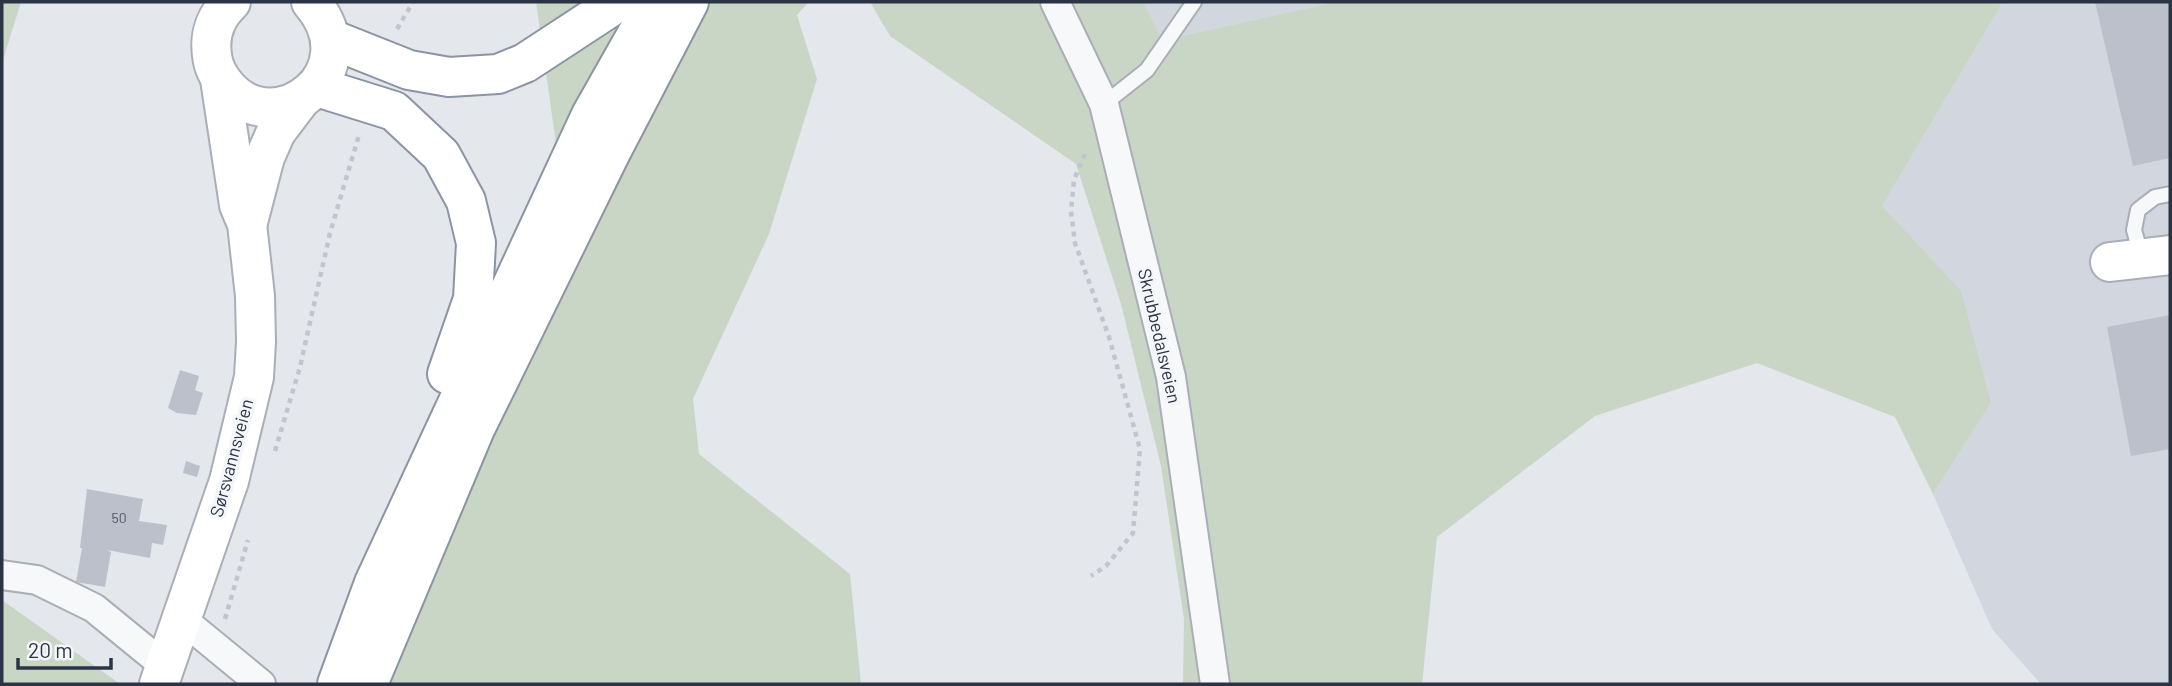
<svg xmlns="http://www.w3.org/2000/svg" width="2172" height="686" font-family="Barlow,sans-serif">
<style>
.built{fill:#d2d6de}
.green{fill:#c9d6c5}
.building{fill:#bbc0ca}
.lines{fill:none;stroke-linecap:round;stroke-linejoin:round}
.lane-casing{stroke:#a9aeb7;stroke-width:18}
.street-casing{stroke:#a9aeb7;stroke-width:32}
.secondary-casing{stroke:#a9aeb7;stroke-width:42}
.highway-casing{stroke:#8b94a3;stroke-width:42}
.path{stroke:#c2c5cb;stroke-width:4.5;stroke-dasharray:5 5;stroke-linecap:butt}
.lane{stroke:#f7f8fa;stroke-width:14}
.street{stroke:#f7f8fa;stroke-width:28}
.secondary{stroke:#fff;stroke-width:38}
.highway{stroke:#fff;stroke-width:38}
.labels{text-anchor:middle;stroke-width:7;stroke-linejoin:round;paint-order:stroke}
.number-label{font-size:14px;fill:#4f5766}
.street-label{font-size:18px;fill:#2b3445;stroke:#f4f6f9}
</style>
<rect width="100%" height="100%" fill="#e4e7ec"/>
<g class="built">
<polygon points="1143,2 1335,2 1163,40"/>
<polygon points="2003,2 2170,2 2170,684 2041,684 1992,629 1933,494 1991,403 1882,206"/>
</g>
<g class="green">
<polygon points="2,2 21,2 2,63"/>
<polygon points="536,2 809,2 797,15 817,79 769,234 693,399 699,454 850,574 861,684 336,684 559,165"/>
<polygon points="870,2 1143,2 1163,40 1335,2 2003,2 1882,206 1961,291 1991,403 1933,494 1895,417 1757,363 1595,416 1437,537 1422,684 1183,684 1184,619 1161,466 1121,304 1076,164 890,36"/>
<polygon points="2,600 120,684 2,684"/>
</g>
<g class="building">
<polygon points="2095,2 2170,2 2170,158 2133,166"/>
<polygon points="2170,315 2170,449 2131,456 2107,327"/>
<polygon points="180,370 199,376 195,390 203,393 196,415 177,413 168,408"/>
<polygon points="186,461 200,466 197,477 183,473"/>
<polygon points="87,489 143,499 139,521 167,525 163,545 152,543 150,558 107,550 111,552 105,587 76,582 82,548 80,548"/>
</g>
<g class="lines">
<defs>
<g id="lane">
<polyline points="1104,104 1147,70 1194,2"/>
<polyline points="2142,258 2134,230 2138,210 2155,197 2170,194"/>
</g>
<g id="street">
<polyline points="1055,2 1104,104 1171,377 1215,684"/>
<polyline points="2,575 37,580 94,608 165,666"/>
<polyline points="183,620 261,684"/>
</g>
<g id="secondary">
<path d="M231,2C216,16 209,34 212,55C213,68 219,78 228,88C277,143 371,71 311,2"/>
<polyline points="248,222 265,157 276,132 301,99"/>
<polyline points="2110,262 2170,255"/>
<polyline points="159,684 229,481 254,377 256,342 255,296 247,224 239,205 220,79"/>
</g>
<g id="highway">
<polyline points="331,39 409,70 449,77 498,74 525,63 609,8 614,2"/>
<polyline points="317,87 394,111 441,155 466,201 476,243 473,299 447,374"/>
<polyline points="337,684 374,583 591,115 655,2"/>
<polyline points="368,684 475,429 611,152 689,2"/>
</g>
</defs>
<use href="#lane" class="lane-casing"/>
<use href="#street" class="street-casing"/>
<use href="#secondary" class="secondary-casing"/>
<use href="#highway" class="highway-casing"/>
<g class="path">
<polyline points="397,29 413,2"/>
<polyline points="1085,154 1074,180 1071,211 1075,243 1109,337 1140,449 1133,533 1106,566 1091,576"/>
<polyline points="275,451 300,367 330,233 359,135"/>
<polyline points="225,619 248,540"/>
</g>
<use href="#lane" class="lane"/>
<use href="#street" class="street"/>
<use href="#secondary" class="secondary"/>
<use href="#highway" class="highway"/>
</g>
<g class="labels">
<g class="number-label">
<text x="119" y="523">50</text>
</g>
<g class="street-label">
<text transform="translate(1159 336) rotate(77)" y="6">Skrubbedalsveien</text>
<text transform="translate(232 458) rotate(-75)" y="6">Sørsvannsveien</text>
</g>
</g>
<rect width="2172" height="686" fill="none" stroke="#2b3445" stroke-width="7"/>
<path d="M18 658v10h93v-10" fill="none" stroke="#2b3445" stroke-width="3.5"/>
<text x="28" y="658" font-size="21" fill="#2b3445" stroke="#f4f6f9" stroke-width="5" paint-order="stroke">20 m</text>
</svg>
